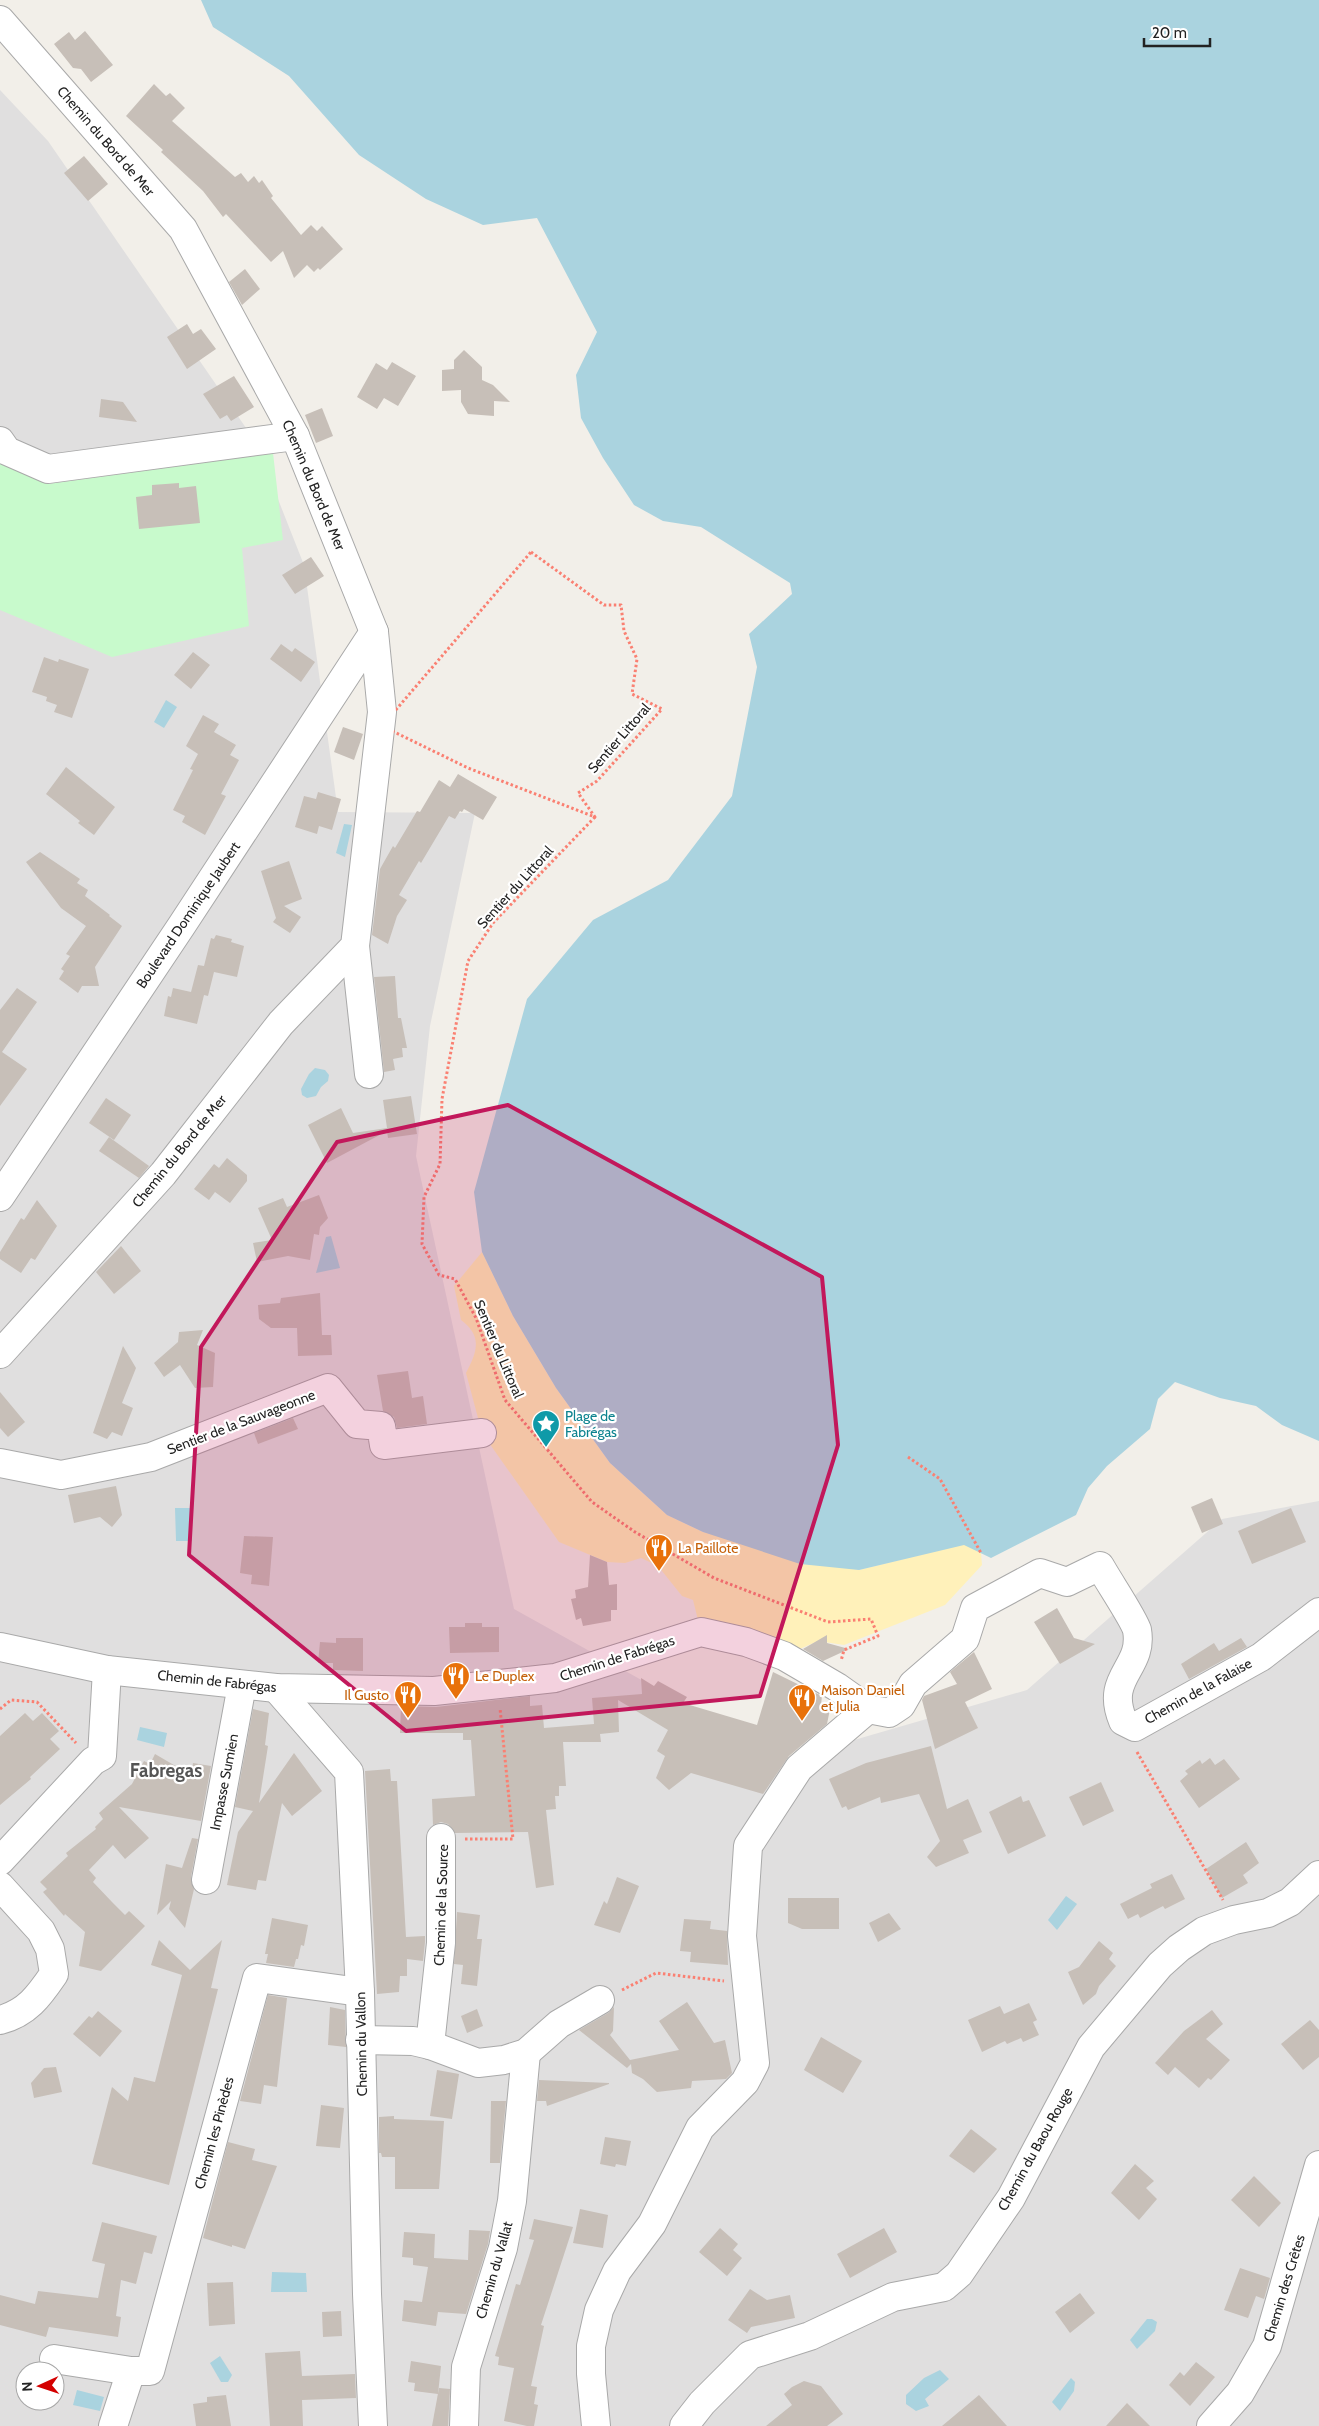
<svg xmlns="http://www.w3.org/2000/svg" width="1319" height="2426" font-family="Cabin,sans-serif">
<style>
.residential{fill:#e0dfdf;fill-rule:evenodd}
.sand{fill:#fff1ba}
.park{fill:#c8facc}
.water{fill:#aad3df}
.building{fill:#c7bfb8}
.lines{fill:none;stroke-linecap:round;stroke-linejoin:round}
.minor-casing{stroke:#a9a9a9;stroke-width:30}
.path{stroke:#fa8072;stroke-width:3;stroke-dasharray:2.5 2.5;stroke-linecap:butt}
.minor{stroke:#fff;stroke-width:28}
.marked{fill:#c2185b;fill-opacity:0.2;stroke:#c2185b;stroke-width:4;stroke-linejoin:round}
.labels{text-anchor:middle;stroke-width:4.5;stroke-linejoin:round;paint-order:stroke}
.street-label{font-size:14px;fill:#222;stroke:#fff}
.culture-label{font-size:14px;fill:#0d838f;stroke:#fff;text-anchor:start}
.food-label{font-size:14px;fill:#c56008;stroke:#fff;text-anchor:start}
.district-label{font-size:19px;font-weight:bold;fill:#555;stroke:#fff}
</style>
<rect width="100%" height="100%" fill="#f2efe9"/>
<path class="residential" d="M0,90L48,141L255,441L304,565L338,812L475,813L430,1026L416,1156L514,1609L785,1760L1027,1690L1222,1519L1319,1501V2426H0ZM25,2371H55V2401H25Z"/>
<path class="sand" d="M482,1252L513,1316L556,1388L610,1463L667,1515L703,1532L859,1570L964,1544L981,1553L982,1565L945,1605L844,1645L818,1641L784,1656L701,1632L693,1600L682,1596L658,1566L641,1558L625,1563L607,1562L559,1542L482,1433L466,1373C477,1352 483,1336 461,1320L454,1286Z"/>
<polygon class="park" points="273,453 283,540 242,548 249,626 112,657 0,610 0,458 4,463 48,484"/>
<g class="water">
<polygon points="201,0 1319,0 1319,1441 1282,1425 1256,1406 1220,1398 1175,1382 1158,1399 1150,1429 1107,1466 1088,1488 1076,1515 991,1558 964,1545 859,1570 800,1564 703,1532 667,1515 610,1463 556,1388 513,1316 482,1252 474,1192 527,999 593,920 668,880 732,796 757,667 749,634 792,594 790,583 701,527 663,521 634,505 603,458 581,418 576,375 597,332 537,218 483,225 426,199 359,155 289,76 213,27"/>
<polygon points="166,700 177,707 164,728 154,722"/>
<polygon points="344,824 352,825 345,857 336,853"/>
<polygon points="315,1068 325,1070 329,1075 328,1081 321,1087 316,1096 307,1098 302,1095 301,1089 309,1074"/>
<polygon points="331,1236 340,1268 316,1273 326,1237"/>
<polygon points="175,1508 192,1508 192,1541 176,1541"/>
<polygon points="140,1727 167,1733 164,1747 137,1740"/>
<polygon points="1066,1896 1077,1904 1057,1930 1048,1920"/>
<polygon points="272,2272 306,2273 307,2292 271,2292"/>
<polygon points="1147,2319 1152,2319 1157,2322 1155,2331 1137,2349 1130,2340"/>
<polygon points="220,2356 232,2375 228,2382 221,2382 210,2363"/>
<polygon points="940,2370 949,2379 925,2399 929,2406 916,2411 906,2404 906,2395 924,2378"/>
<polygon points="1071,2378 1075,2382 1074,2391 1060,2411 1052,2402"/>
<polygon points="77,2390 104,2397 100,2411 73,2405"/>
</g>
<g class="building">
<polygon points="85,31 113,65 91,82 81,69 73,68 54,44 69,32 75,40"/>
<polygon points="154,84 166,96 170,93 185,108 172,121 235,177 241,173 248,182 254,176 259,183 262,180 273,196 271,198 301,235 311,225 317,231 322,226 343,249 320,270 318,268 314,272 307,265 294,278 283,251 271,262 226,214 223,217 203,191 161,152 163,150 126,116"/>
<polygon points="84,156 108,184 88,201 64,173"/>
<polygon points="245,269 260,289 242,305 229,282"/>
<polygon points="187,324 193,334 201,329 216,349 187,369 167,337"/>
<polygon points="464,350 482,367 482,380 493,385 510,402 494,401 494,416 468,414 461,402 461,390 442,391 442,370 454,369 454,360"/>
<polygon points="392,362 416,376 398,406 384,398 377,409 357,397 376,363 387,370"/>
<polygon points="234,376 254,407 231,421 227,415 220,419 203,394"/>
<polygon points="101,399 123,402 137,422 99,417"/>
<polygon points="322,408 333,436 316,443 305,415"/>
<polygon points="179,483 179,488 196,486 200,523 139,529 136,497 152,495 152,485"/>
<polygon points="311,557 324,576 295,594 282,575"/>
<polygon points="281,644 292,652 295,648 315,662 301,682 270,659"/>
<polygon points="193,652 210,665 191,689 174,675"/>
<polygon points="44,657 58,662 59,659 89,669 72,718 54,712 57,705 46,701 47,697 32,692"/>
<polygon points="203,715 219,724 214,732 236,745 230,755 239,760 221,794 226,796 205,835 182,822 185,816 173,810 193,770 190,769 198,754 186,746"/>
<polygon points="343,727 363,734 354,760 334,752"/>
<polygon points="66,767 115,807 94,835 78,823 80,821 46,794"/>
<polygon points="458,774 497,797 483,820 464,809 462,812 460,811 455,819 449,816 421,863 419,861 399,895 407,900 397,916 388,944 372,935 380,869 393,846 395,848 417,811 420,812 439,780 450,787"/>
<polygon points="318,792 341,799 332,830 319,826 317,834 295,827 304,796 316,799"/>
<polygon points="40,852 80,879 77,883 88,890 85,896 110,915 109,916 122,926 95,967 99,986 82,986 78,993 59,979 64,971 61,969 70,956 66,954 86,926 61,908 26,862"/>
<polygon points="289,861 302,899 284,906 301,917 290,933 273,922 276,918 261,871"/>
<polygon points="216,935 232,939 231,942 244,946 237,977 214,972 208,996 204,995 197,1024 164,1016 168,996 171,997 173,988 191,992 198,965 204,966 211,938 214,939"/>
<polygon points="395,976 398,1018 401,1018 407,1048 402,1048 403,1057 393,1059 395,1070 384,1072 374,977"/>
<polygon points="17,988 37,1002 2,1052 27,1069 0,1106 0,1010"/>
<polygon points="411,1096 417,1134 388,1138 387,1131 327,1163 308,1125 341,1108 353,1133 387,1128 383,1100"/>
<polygon points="106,1098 131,1115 114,1140 89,1123"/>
<polygon points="109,1137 149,1166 139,1178 99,1151"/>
<polygon points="227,1158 247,1175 247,1181 230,1203 215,1192 209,1200 194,1189 214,1164 219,1168"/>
<polygon points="319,1195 328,1218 320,1227 319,1235 314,1234 310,1260 288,1256 257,1262 253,1243 272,1240 258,1208 283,1198 287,1207"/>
<polygon points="37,1200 57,1226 35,1260 31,1258 21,1273 0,1259 0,1252 21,1218 24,1220"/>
<polygon points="121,1246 141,1271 114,1294 96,1272"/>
<polygon points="320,1293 322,1335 331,1335 332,1355 298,1356 297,1328 271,1328 259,1319 258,1305 280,1303 281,1298"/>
<polygon points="203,1330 197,1345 215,1353 213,1387 195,1388 180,1365 164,1377 154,1363 178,1342 179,1332"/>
<polygon points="123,1346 136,1368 122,1403 133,1408 122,1436 112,1432 107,1439 93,1433"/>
<polygon points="408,1371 412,1398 423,1396 427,1424 397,1428 394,1417 383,1411 377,1375"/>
<polygon points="0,1392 25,1422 8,1437 0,1428"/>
<polygon points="293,1418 298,1429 258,1444 254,1433"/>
<polygon points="116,1486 122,1515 112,1527 100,1517 74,1523 68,1495"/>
<polygon points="1212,1498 1223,1524 1202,1533 1191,1507"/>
<polygon points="1291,1508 1306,1542 1252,1564 1238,1531"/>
<polygon points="244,1536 273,1537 269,1586 251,1584 252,1575 240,1573"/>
<polygon points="590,1555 607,1562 609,1585 617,1584 617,1610 611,1610 611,1621 583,1626 581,1618 576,1620 571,1599 576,1598 575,1590 588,1587"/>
<polygon points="1057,1608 1074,1638 1095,1644 1060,1664 1034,1622"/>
<polygon points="465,1623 482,1623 482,1627 499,1627 499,1652 450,1653 449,1627 465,1627"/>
<polygon points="827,1635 827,1643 849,1649 823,1661 803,1649"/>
<polygon points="336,1638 363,1638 363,1671 333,1670 333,1663 318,1663 320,1642 336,1643"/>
<polygon points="1241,1638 1247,1647 1189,1679 1181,1664 1214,1643 1219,1651"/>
<polygon points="974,1652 992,1689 965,1702 978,1728 935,1749 922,1700 924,1696 957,1684 950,1672"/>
<polygon points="773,1672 822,1696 821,1705 830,1709 827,1724 789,1756 763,1794 691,1773 669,1790 656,1778 665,1756 657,1751 668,1730 618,1700 619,1732 600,1734 601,1742 563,1742 566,1786 559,1786 559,1796 555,1796 556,1809 546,1810 554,1885 536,1888 528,1832 455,1833 448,1824 441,1822 433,1825 432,1799 475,1796 471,1740 463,1740 463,1733 400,1733 401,1706 436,1707 530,1696 530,1706 542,1705 544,1728 594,1724 592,1698 642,1694 641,1678 654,1686 658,1681 687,1697 683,1703 757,1725"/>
<polygon points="253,1709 269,1713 265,1745 268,1746 259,1803 294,1753 322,1791 292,1816 282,1803 266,1881 258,1880 256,1890 227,1885 238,1832 253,1811 235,1807"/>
<polygon points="25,1713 33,1721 42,1713 59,1731 50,1739 60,1749 30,1777 31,1779 0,1805 0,1736"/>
<polygon points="931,1746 947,1809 968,1799 982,1832 963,1840 969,1853 936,1867 927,1857 940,1841 919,1794 881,1803 880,1797 848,1810 846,1806 842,1808 829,1779 866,1763"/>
<polygon points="155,1754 191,1775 193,1763 211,1766 201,1821 119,1807 149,1838 125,1859 113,1845 89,1870 96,1878 93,1882 112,1902 125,1915 129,1911 145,1926 101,1971 79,1966 85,1932 65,1914 64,1916 43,1892 47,1889 40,1882 68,1856 66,1853 96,1829 95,1827 103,1819 99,1813 132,1784 144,1761 150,1764"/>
<polygon points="1210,1758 1215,1765 1224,1759 1240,1779 1199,1808 1180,1781 1188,1774 1185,1771 1200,1760 1202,1764"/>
<polygon points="390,1769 391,1781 397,1781 406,1937 425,1936 425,1942 423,1961 407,1959 407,1976 400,1976 399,1992 377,1994 365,1771"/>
<polygon points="1101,1782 1114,1811 1083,1826 1069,1797"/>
<polygon points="1021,1796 1023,1802 1029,1800 1046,1836 1008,1854 989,1812"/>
<polygon points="192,1838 198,1839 191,1877 194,1889 185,1928 169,1909 171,1901 157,1915 166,1864 182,1868"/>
<polygon points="1246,1842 1259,1863 1243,1875 1248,1883 1222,1898 1206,1869"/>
<polygon points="1172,1874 1185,1899 1165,1909 1163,1906 1140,1918 1138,1914 1128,1919 1120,1904 1152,1888 1150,1884"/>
<polygon points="617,1877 639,1886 620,1933 594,1925 604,1901 607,1904"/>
<polygon points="788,1898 839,1898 839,1929 802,1929 788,1923"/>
<polygon points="457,1912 480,1915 477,1939 482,1939 477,1986 461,1984 463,1965 454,1964"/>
<polygon points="889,1913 901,1929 878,1942 869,1923"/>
<polygon points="272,1918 308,1925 304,1946 301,1945 298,1959 296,1959 294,1967 266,1963 268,1954 265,1954"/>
<polygon points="684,1919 711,1921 710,1929 727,1931 728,1965 690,1962 691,1952 680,1951"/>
<polygon points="159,1940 190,1970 222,1940 211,1988 218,1989 169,2185 92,2164 112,2087 128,2101 134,2077 155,2082 182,1975 151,1965"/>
<polygon points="1099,1941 1113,1953 1109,1959 1116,1966 1099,1986 1096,1994 1083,2005 1068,1972 1079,1967"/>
<polygon points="268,1995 287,1998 277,2087 264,2085 261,2104 240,2101"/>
<polygon points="687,2002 714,2043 725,2040 732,2073 726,2079 692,2081 691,2088 657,2092 643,2079 632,2073 631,2064 627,2068 579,2030 608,2013 614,2007 613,2031 610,2035 630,2060 679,2050 659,2021"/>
<polygon points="1029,2003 1037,2020 1033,2022 1039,2035 1023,2042 1021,2038 1007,2044 1005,2041 982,2052 968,2020 1000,2006 1004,2014"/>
<polygon points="330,2007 345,2010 346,2047 328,2045"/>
<polygon points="477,2009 483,2026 467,2033 461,2016"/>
<polygon points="1212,2010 1223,2024 1206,2039 1230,2060 1211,2080 1208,2078 1199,2088 1175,2067 1168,2075 1155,2063 1184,2031"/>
<polygon points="98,2011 122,2031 100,2057 73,2034 89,2016 92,2018"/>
<polygon points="1310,2020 1319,2030 1319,2057 1303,2070 1281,2044"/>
<polygon points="821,2037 862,2061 843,2093 804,2070"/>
<polygon points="56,2067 62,2092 34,2098 31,2083 44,2068"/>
<polygon points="437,2070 459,2074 452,2119 430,2116"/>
<polygon points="539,2080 609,2083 609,2084 547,2106 546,2101 537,2101"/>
<polygon points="491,2101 506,2101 500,2163 490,2163"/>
<polygon points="321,2105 344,2108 340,2148 316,2146"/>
<polygon points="394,2116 394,2119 444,2121 439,2189 395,2189 395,2157 382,2157 381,2153 379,2153 379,2117"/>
<polygon points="971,2129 997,2149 974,2173 949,2156"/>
<polygon points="605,2137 631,2141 626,2166 616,2164 615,2167 600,2164"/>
<polygon points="228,2142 255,2149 252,2160 277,2166 245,2249 232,2245 232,2247 203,2238"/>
<polygon points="1135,2164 1154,2181 1146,2188 1157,2199 1139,2220 1111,2193"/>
<polygon points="1254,2176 1281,2203 1259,2227 1231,2200"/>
<polygon points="580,2209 608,2215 603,2248 573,2243"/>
<polygon points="534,2219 573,2227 541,2325 544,2326 531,2386 537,2387 534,2404 538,2405 534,2426 527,2426 504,2421 514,2368 498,2365 499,2357 495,2356 516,2284 520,2285 534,2240 529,2239"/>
<polygon points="102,2222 157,2236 152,2254 144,2252 136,2284 121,2280 116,2316 121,2317 118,2337 49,2327 46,2337 0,2325 0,2295 35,2304 38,2291 98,2298 105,2264 92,2261"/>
<polygon points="720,2228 738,2244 733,2250 742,2258 727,2276 699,2252"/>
<polygon points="884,2228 897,2252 850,2278 837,2254"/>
<polygon points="469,2230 490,2231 488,2244 466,2314 438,2312 436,2326 402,2321 404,2300 422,2302 428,2267 413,2265 413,2258 402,2257 404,2232 435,2234 434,2258 468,2260"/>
<polygon points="1240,2268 1270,2278 1264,2299 1256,2296 1248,2318 1224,2310"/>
<polygon points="233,2282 235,2324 209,2326 207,2283"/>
<polygon points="750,2289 767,2300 790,2295 795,2318 751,2327 747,2333 728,2320"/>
<polygon points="1080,2293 1095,2313 1070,2333 1055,2312"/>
<polygon points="341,2311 342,2336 323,2337 322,2312"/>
<polygon points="300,2351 302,2376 355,2374 356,2398 302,2400 303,2426 270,2426 265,2353"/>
<polygon points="411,2361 441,2366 438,2394 414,2391 415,2383 408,2382"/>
<polygon points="1196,2362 1215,2377 1190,2406 1169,2385 1180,2372 1184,2376"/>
<polygon points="804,2381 821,2386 843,2414 827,2426 766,2426 792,2405 784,2394 792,2387"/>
<polygon points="439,2388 450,2389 448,2426 432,2426"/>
<polygon points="226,2395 231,2426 196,2426 193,2404 207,2402 207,2397"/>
<polygon points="979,2395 1007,2426 942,2426"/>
<polygon points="1127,2403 1150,2426 1106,2426"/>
</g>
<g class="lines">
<defs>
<g id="minor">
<polyline points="0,20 183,229 295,436 374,632 382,712 355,946 281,1023 163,1174 0,1354"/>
<polyline points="0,441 7,451 48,469 295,436"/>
<polyline points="355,946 369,1074"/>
<polyline points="0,1197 182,925 374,632"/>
<polyline points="0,1463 61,1475 151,1457 328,1388 357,1424 381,1426 384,1445 482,1433"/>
<path d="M0,1647L107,1670L276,1688L434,1691L555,1678L701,1632L746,1642L784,1656L837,1687L868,1709L889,1713L901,1705L913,1684L965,1639L975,1608L1040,1573L1067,1582L1100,1566C1107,1579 1134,1619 1137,1630C1144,1669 1104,1676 1123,1721L1135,1727L1261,1657L1319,1612"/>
<polyline points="276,1688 349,1772 360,1992 367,2294 373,2426"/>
<polyline points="0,1861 93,1761 102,1756 107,1670"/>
<polyline points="206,1880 242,1685"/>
<path d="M0,1886L41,1931L50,1949L54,1974C39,1996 27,2013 0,2020"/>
<polyline points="360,2040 413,2041 430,2045 478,2063 504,2060 526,2053 559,2024 600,2000"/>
<polyline points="430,2045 441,1943 441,1838"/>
<polyline points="54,2359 131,2371 150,2371 257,1978 360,1992"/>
<polyline points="113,2426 131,2371"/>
<polyline points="464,2426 466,2367 503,2248 512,2201 526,2053"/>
<polyline points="596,2426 591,2374 591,2346 599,2310 617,2271 652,2224 700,2128 745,2082 755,2063 742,1936 748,1846 799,1768 868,1709"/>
<polyline points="684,2426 702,2403 750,2355 810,2336 893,2297 944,2287 959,2274 1011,2198 1091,2047 1160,1965 1179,1948 1204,1931 1234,1920 1268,1913 1290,1902 1319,1875"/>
<polyline points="1211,2426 1240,2393 1267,2346 1319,2165"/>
</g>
</defs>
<use href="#minor" class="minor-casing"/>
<g class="path">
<polygon points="531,552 604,605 621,605 624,631 637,659 632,694 662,709 597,781 578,793 595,817 468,768 382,726"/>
<polyline points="595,817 493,923 468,961 442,1099 440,1164 424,1197 422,1244 439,1275 455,1279 476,1318 505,1400 592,1502 635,1532 714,1578 828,1622 871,1619 878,1636 844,1650 841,1661"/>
<polyline points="908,1457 940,1479 981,1553"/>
<polyline points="0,1709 11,1700 37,1702 76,1743"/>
<polyline points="1137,1752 1223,1900"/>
<polyline points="465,1839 513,1839 500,1708"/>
<polyline points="622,1990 656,1973 724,1981"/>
</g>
<use href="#minor" class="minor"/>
</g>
<path class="marked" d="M508,1105L822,1277L838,1445L760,1696L406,1731L189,1555L201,1347L337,1142Z"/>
<defs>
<symbol id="sight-pin" viewBox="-11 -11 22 30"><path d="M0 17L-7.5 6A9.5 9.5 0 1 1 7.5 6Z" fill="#0f9aa8" stroke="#fff"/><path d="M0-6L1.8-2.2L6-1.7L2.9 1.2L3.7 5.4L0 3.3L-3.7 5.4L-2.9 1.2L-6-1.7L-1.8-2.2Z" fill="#fff"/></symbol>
<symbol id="restaurant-pin" viewBox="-11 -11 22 30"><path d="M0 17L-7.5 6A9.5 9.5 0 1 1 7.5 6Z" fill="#e8710a" stroke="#fff"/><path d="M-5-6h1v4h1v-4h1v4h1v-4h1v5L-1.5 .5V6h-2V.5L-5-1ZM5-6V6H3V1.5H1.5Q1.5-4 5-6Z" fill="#fff"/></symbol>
</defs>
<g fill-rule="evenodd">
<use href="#sight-pin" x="530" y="1408" width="32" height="43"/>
<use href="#restaurant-pin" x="643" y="1532" width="32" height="43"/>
<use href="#restaurant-pin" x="440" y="1660" width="32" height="43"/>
<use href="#restaurant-pin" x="392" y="1679" width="32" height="43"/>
<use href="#restaurant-pin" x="786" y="1682" width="32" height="43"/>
</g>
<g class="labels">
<g class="street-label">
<text transform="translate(106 141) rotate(49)" y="5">Chemin du Bord de Mer</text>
<text transform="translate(314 485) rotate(67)" y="5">Chemin du Bord de Mer</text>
<text transform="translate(619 738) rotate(-49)" y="5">Sentier Littoral</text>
<text transform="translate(515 887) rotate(-48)" y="5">Sentier du Littoral</text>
<text transform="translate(188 915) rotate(-56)" y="5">Boulevard Dominique Jaubert</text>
<text transform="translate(179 1151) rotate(-51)" y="5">Chemin du Bord de Mer</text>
<text transform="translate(499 1349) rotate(67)" y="5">Sentier du Littoral</text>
<text transform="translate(241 1422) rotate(-21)" y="5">Sentier de la Sauvageonne</text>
<text transform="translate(617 1658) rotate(-18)" y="5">Chemin de Fabrégas</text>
<text transform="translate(217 1681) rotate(6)" y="5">Chemin de Fabrégas</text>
<text transform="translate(1198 1691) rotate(-29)" y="5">Chemin de la Falaise</text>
<text transform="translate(224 1782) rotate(-79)" y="5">Impasse Sumien</text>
<text transform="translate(441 1905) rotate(-88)" y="5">Chemin de la Source</text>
<text transform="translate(361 2044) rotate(-91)" y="5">Chemin du Vallon</text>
<text transform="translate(214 2133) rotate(-75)" y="5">Chemin les Pinèdes</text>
<text transform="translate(1035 2149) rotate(-61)" y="5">Chemin du Baou Rouge</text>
<text transform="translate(494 2270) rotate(-74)" y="5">Chemin du Vallat</text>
<text transform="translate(1284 2288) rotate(-73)" y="5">Chemin des Crêtes</text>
</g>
<g class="culture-label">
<text x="565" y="1421">Plage de<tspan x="565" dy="16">Fabrégas</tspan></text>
</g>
<g class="food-label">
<text x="678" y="1553">La Paillote</text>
<text x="475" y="1681">Le Duplex</text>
<text x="821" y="1695">Maison Daniel<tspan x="821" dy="16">et Julia</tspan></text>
<text x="389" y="1700" text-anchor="end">Il Gusto</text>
</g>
<g class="district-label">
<text x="166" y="1777">Fabregas</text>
</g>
</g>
<g transform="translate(40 2386) rotate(267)"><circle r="24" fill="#ffffff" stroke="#a7a7a7"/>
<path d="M0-4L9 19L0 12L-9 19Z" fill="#d40000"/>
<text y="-8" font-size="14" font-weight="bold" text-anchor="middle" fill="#222222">N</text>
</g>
<path d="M1144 38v8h66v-8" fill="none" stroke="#222222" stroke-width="2.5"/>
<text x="1152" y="38" font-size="15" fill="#222222" stroke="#ffffff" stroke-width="4" paint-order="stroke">20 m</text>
</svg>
